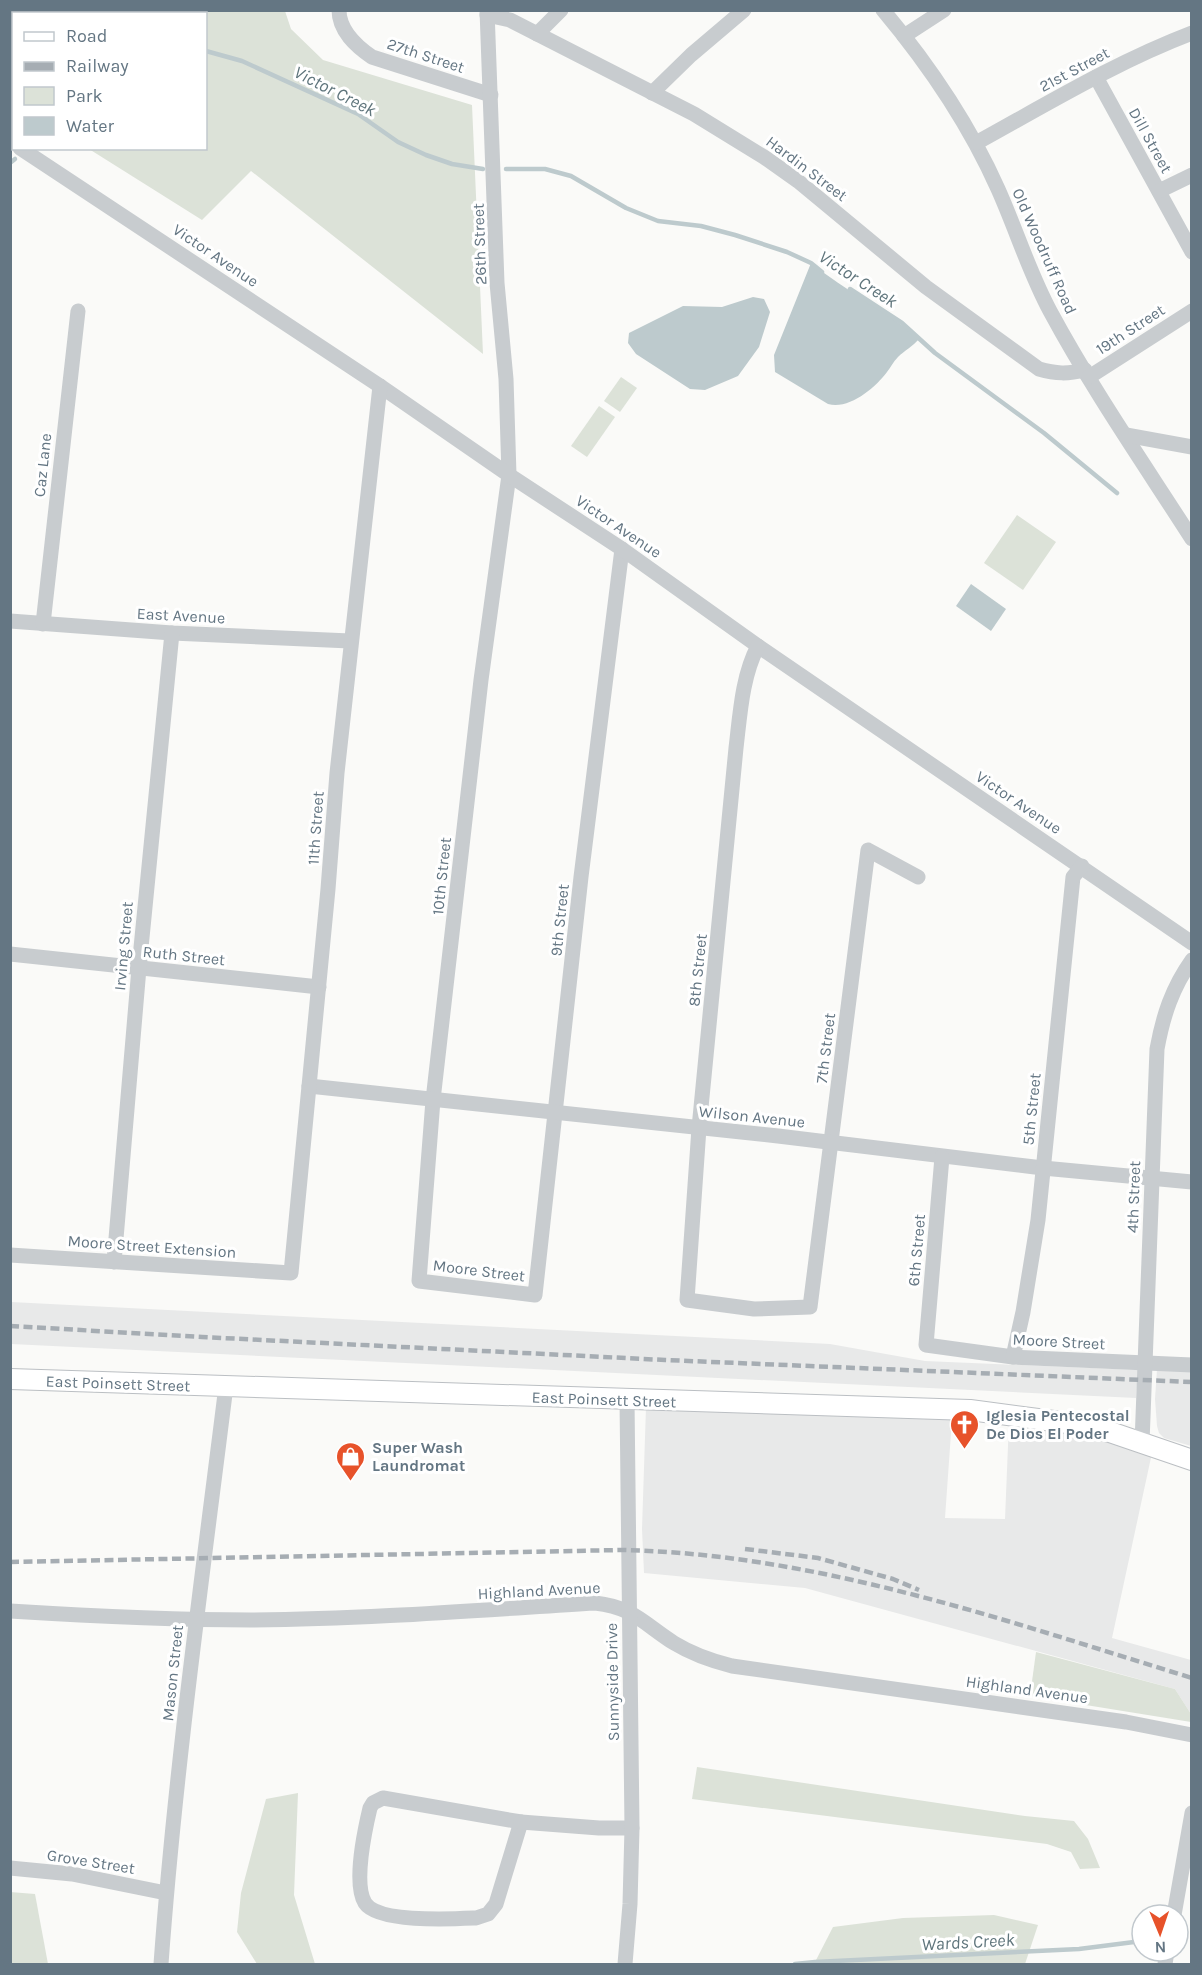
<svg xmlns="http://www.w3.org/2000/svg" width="1202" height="1975" font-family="Karla,sans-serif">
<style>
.built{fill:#e8e9e9}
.green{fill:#dce2d8}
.water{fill:#bdcacd}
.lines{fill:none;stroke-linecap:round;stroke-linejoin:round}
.stream{stroke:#bdcacd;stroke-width:4.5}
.major-casing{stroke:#bbbfc3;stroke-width:22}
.minor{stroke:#c8cccf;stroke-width:15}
.major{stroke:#fff;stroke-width:20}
.rail{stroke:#a6adb3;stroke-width:4.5;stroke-dasharray:9 4.5;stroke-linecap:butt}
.labels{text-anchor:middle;stroke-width:6;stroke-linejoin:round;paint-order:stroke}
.street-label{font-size:16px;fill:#647683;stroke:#fff}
.poi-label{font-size:16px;font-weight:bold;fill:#647683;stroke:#fff;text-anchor:start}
.water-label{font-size:18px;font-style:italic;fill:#5f757c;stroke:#fff}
</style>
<rect width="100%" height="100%" fill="#fafaf8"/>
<g class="built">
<polygon points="11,1302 830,1344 925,1361 1138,1370 1136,1398 11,1344"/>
<polygon points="1157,1369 1191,1371 1191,1446 1164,1438 1159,1433 1157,1426 1155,1399"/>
<polygon points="646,1407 828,1416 952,1419 945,1518 1005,1519 1009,1421 1102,1439 1152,1453 1112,1638 1191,1660 1191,1714 1175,1689 805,1588 644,1573 642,1529"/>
</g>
<g class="green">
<polygon points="200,11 285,11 291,29 323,60 472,105 483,354 251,171 202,220 89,149 206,148 206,14 200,13"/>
<polygon points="621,377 637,388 620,412 604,401"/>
<polygon points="599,406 615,417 587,457 571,446"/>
<polygon points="1017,515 1056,542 1023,590 984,563"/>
<polygon points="1036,1652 1175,1689 1191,1714 1191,1722 1030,1696"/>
<polygon points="697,1767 1025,1816 1074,1821 1088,1839 1100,1868 1080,1869 1071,1852 1047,1844 692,1799"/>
<polygon points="298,1793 294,1895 315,1964 257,1964 237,1932 241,1893 266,1799"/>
<polygon points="10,1892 35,1894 48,1964 11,1964"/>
<polygon points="994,1915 1038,1925 1025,1964 814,1964 833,1927 903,1918"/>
</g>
<g class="water">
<polygon points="117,11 167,11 167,13 119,13"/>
<path d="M811,263C845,291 886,310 919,339C913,346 904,351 898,357C893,362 891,367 887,372C875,388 849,410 828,404L775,372L774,355Z"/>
<polygon points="753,297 764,299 770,312 759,347 738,376 705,390 690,389 636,354 628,343 629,333 683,306 722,307"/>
<polygon points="971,584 1006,609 991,631 956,606"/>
</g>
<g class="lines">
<g class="stream">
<polyline points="206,51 242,61 358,114 398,142 426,155 452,164 483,169"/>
<polyline points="10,163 15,159"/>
<polyline points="506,169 545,169 571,176 626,208 658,221 701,226 735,235 787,252 811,263 822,272"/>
<polyline points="850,289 902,323 935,353 1044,433 1117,493"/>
<polyline points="795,1964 815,1962 1079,1949 1142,1941"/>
</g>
<defs>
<polyline id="major" points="10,1379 970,1410 1061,1422 1110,1432 1192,1460"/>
</defs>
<use href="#major" class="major-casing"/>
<g class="minor">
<path d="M339,10C339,31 356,46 372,57L491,95"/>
<polyline points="487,10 497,283 506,379 509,475 481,680 433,1100 419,1281 535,1295 581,877 622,549"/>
<path d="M883,10C929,65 969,124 998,189C1016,229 1029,272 1050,311C1092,389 1144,464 1192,539"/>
<path d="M487,15L510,20L694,114L764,157L798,181L926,287L1039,369C1056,374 1068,374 1085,370"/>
<polyline points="537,34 561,10"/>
<polyline points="904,36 944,10"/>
<polyline points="1096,77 1192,252"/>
<polyline points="652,93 691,55 744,10"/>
<path d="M976,143C1047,104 1116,62 1192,33"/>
<polyline points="20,148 380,386 509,475 622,549 758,646 1192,943"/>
<polyline points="1159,191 1192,175"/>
<polyline points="1089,377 1192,311"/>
<polyline points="1126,435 1192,447"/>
<polyline points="10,621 172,633 350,641"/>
<polyline points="43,624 78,311"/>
<path d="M758,646C742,676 740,715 736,748L699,1128L687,1300L754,1309L810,1307L868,850L918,877"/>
<polyline points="10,954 319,987"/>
<polyline points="309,1086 778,1136 1043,1168 1192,1182"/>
<polyline points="942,1157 926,1345 1013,1357 1192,1365"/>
<polyline points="10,1255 291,1273 328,889 337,773 380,386"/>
<polyline points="114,1262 139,968 172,633"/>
<polyline points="1013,1357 1023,1312 1038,1220 1073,877 1082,866"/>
<path d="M1142,1443L1157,1049C1163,1016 1172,988 1192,960"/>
<path d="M10,1611C91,1616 171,1620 251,1620C366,1619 481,1610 595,1603C633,1607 644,1624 674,1643C692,1654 712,1661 732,1666L1126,1722L1192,1735"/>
<path d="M383,1798L521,1822L496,1904L488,1914L476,1918C453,1919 378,1923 365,1903C353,1884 365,1829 370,1808L373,1803Z"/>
<polyline points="521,1822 599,1828 632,1828"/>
<polyline points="10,1868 72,1874 166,1893"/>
<polyline points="1174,1915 1192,1813"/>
<path d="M161,1964C175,1771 202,1579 226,1386"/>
<polyline points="625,1964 630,1904 632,1828 627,1400"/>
<polyline points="1165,1964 1167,1951"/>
</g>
<use href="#major" class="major"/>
<g class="rail">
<polyline points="10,1326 202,1337 665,1360 1192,1382"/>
<polyline points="745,1549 818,1558 893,1579 919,1590"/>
<path d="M10,1562L622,1550C819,1554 1006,1621 1192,1678"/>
</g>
</g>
<defs>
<symbol id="church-pin" viewBox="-11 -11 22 30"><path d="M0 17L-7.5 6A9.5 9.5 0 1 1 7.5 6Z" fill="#e7522a" stroke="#fff"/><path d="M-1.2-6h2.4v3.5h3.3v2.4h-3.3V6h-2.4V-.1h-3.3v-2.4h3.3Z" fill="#fff"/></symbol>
<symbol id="shop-pin" viewBox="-11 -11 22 30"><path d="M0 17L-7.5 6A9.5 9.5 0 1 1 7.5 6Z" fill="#e7522a" stroke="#fff"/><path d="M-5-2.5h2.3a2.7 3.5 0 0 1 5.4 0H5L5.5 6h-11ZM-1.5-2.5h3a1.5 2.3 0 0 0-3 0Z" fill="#fff"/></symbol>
</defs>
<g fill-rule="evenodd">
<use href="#church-pin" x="948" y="1408" width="33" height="45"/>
<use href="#shop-pin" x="334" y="1440" width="33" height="45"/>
</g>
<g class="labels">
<g class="street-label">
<text transform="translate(426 55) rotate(18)" y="6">27th Street</text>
<text transform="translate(1074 69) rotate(-28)" y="6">21st Street</text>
<text transform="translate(1151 140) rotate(61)" y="6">Dill Street</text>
<text transform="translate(807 168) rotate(37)" y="6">Hardin Street</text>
<text transform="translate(479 244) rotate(-92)" y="6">26th Street</text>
<text transform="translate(1045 251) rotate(66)" y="6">Old Woodruff Road</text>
<text transform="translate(216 255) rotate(34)" y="6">Victor Avenue</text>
<text transform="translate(1130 329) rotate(-33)" y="6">19th Street</text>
<text transform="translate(42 465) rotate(-84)" y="6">Caz Lane</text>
<text transform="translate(619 526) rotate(34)" y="6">Victor Avenue</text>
<text transform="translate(181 615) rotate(3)" y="6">East Avenue</text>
<text transform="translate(1019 802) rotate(34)" y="6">Victor Avenue</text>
<text transform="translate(315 828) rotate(-86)" y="6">11th Street</text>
<text transform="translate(441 876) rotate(-84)" y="6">10th Street</text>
<text transform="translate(559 920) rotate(-84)" y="6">9th Street</text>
<text transform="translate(123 946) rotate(-85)" y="6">Irving Street</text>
<text transform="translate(184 955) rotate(6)" y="6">Ruth Street</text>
<text transform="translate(697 970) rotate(-84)" y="6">8th Street</text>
<text transform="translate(825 1048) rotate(-83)" y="6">7th Street</text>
<text transform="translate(1031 1109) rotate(-84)" y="6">5th Street</text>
<text transform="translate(752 1116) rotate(6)" y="6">Wilson Avenue</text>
<text transform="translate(1133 1197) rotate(-88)" y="6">4th Street</text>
<text transform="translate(152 1246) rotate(4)" y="6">Moore Street Extension</text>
<text transform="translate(916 1250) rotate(-85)" y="6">6th Street</text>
<text transform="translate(479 1270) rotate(7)" y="6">Moore Street</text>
<text transform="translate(1059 1341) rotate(3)" y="6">Moore Street</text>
<text transform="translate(118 1383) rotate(2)" y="6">East Poinsett Street</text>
<text transform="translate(604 1399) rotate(2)" y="6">East Poinsett Street</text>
<text transform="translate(539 1590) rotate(-3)" y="6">Highland Avenue</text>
<text transform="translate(172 1673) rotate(-84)" y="6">Mason Street</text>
<text transform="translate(612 1682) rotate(-91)" y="6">Sunnyside Drive</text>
<text transform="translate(1027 1689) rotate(8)" y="6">Highland Avenue</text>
<text transform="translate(91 1861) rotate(9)" y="6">Grove Street</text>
</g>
<g class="poi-label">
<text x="986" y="1421">Iglesia Pentecostal<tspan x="986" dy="18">De Dios El Poder</tspan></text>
<text x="372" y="1453">Super Wash<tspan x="372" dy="18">Laundromat</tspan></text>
</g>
<g class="water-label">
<text transform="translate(335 91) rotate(27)" y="6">Victor Creek</text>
<text transform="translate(858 279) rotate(33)" y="6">Victor Creek</text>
<text transform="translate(968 1942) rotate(-3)" y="6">Wards Creek</text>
</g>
</g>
<rect width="1202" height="1975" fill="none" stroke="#647683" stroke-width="24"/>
<rect x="12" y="12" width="195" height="138" fill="#ffffff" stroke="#c1c8cd" stroke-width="1.5"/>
<rect x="24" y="32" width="30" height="9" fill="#ffffff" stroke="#c1c8cd" stroke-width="1.5"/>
<text x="66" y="42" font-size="18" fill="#647683">Road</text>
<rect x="24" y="62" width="30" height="9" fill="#a6adb3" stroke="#c1c8cd" stroke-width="1.5"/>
<text x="66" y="72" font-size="18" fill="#647683">Railway</text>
<rect x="24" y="87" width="30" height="18" fill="#dce2d8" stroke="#c1c8cd" stroke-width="1.5"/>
<text x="66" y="102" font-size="18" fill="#647683">Park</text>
<rect x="24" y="117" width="30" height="18" fill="#bdcacd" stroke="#c1c8cd" stroke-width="1.5"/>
<text x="66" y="132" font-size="18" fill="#647683">Water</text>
<g transform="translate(1160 1933) rotate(178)"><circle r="28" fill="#ffffff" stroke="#c1c8cd" stroke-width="1.5"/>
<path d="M0-4.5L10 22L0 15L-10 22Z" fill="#e7522a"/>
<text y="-9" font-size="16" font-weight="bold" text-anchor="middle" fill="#647683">N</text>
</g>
</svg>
